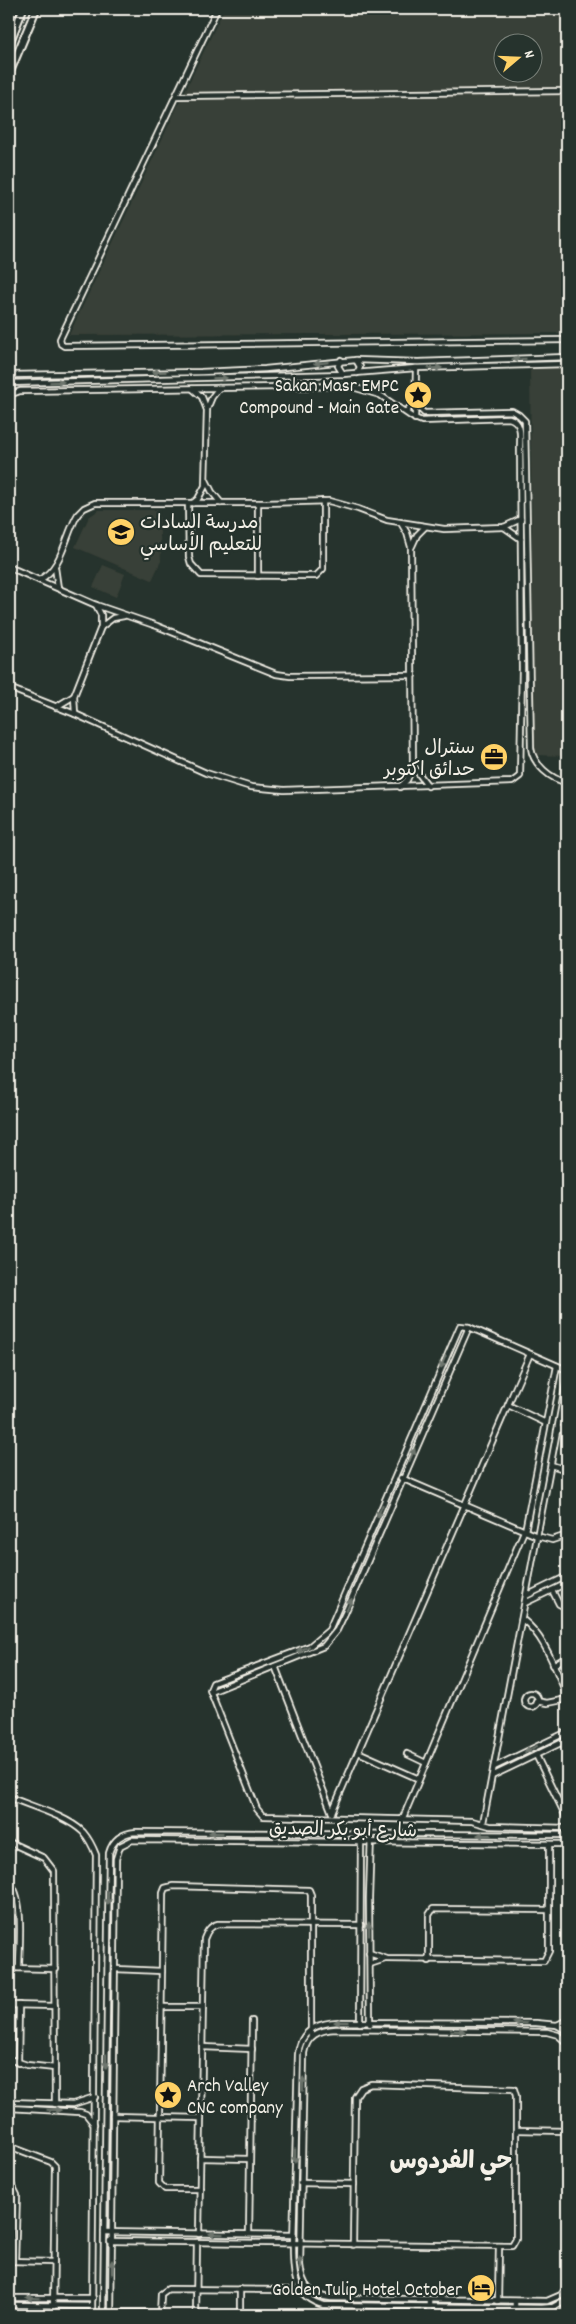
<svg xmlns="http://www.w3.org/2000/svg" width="576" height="2324" font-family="Dekko,'Playpen Sans Arabic',sans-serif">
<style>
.built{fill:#394037;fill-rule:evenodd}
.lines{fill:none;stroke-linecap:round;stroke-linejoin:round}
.street-casing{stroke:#f4f1e8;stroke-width:8}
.secondary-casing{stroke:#f4f1e8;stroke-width:10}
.street{stroke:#26332d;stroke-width:4.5}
.secondary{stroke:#26332d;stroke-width:6}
.oneway{fill:#6e766e}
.labels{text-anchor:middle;stroke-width:4.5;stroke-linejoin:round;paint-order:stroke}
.poi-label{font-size:19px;fill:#f4f1e8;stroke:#26332d;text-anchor:end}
.street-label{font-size:19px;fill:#f4f1e8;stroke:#26332d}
.district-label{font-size:24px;font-weight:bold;fill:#f4f1e8;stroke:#26332d}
</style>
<rect width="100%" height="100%" fill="#26332d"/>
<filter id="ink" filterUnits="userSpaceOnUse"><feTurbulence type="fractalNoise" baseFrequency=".02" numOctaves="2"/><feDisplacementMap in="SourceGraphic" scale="10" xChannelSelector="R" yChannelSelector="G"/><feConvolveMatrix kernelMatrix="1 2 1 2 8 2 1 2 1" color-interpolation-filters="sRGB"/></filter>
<g filter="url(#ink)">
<g class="built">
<path d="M224,9H567V333L69,335ZM504,42H534V72H504Z"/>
<polygon points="530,362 567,362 567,756 534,755"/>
<polygon points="99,510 159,510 161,561 152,580 75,547 89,517"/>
<polygon points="103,565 125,574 116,597 93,587"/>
</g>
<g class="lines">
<defs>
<g id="street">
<polyline points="217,9 60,339 61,344 64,346 567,340"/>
<polyline points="177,96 567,91"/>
<polyline points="341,360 338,366 343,374"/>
<polyline points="356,360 360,367 357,373"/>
<polyline points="9,375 201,372 265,369 356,360 418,362 567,357"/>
<polyline points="9,383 343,374 416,368 567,364"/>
<path d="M417,384L420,396L421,410L424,413L512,411L519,415L525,421L531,748C533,764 551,780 567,782"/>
<path d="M9,395L20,391L349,386L380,395L412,417L422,421L509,418C523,422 520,436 520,448L522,668L520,776L512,782L284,790L251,787L206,773L75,714L9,688"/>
<polyline points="207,409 212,397 219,388"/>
<polyline points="406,412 415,401"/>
<polyline points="415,419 416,368"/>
<polyline points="206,480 212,492 221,503"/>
<polyline points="188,503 189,557 191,564 201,575 311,576 316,576 323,569 323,501"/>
<polyline points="193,503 198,499 205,486 207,410 202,397 193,389"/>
<polyline points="504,527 521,539"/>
<polyline points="412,546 417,535 425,527"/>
<polyline points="9,567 96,605 157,626 276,674 290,676 413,675"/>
<polyline points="55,567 58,588"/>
<polyline points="258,576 258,503"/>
<path d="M39,580C63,568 65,535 78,514L84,508L95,503H266L329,501L358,509L387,520L444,529L504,527L521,519"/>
<polyline points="101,627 113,618 124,616"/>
<polyline points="56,707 74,696"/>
<polyline points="75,714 74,696 101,627 101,615 96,605"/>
<polyline points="413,766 428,786"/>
<polyline points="400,787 407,780 413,766 411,547 407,533 401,523"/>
<polyline points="567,1370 469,1327 460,1326 329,1630 310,1646 213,1683 210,1690 257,1809 263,1816 472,1821 490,1826 567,1828"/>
<polyline points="508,1405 546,1423"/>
<polyline points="559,1423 567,1419"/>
<polyline points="557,1431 567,1426"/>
<polyline points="551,1465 567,1470"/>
<polyline points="401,1478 537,1536 552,1540 567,1535"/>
<polyline points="525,1531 557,1366"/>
<polyline points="552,1590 559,1604 567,1608"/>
<polyline points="526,1596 567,1576"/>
<polyline points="525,1603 567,1583"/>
<path d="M522,1619C545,1636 555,1669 567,1695"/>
<polyline points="553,1665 567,1657"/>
<polyline points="275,1666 332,1813"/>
<polyline points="211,1692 324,1646 337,1630 346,1611 469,1327"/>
<circle cx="531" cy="1700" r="7"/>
<polyline points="536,1701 547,1703 567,1699"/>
<polyline points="563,1742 567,1755"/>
<polyline points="358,1752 419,1779"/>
<polyline points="407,1754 426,1763"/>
<polyline points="536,1755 567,1819"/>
<polyline points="494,1767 567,1732"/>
<polyline points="492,1776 567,1740"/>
<path d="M9,1797C30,1806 67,1816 83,1832C89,1839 93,1847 96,1855L92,2315"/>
<polyline points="332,1812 530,1354"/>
<polyline points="402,1820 524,1531"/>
<polyline points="483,1823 567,1378"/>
<polyline points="9,1842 44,1858 54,1871 55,2104"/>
<path d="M9,1882C25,1896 19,1947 19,1968"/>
<polyline points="369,1953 387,1959 544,1961 549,1951 549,1844"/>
<polyline points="429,1961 429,1915 433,1909 549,1910"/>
<polyline points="370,1964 385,1959"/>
<polyline points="9,1968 56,1969"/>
<polyline points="115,1969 162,1971"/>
<polyline points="9,2005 55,2006"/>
<polyline points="161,2007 203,2007"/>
<polyline points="360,2023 361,1835"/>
<polyline points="370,2024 369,1898 371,1835"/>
<polyline points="557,2025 567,2020"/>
<path d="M567,2031L557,2025L536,2023L338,2022C316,2023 300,2031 298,2055L293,2244C293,2270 292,2298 324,2305L542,2308L553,2307L567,2299"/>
<path d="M567,2043L558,2035L547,2032L336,2029C319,2030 307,2035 304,2053L300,2265C302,2285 310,2296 331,2298L547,2301L561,2295L567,2287"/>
<polyline points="202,2047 252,2049"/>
<polyline points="9,2059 27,2065 55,2068"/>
<polyline points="18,2063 19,2005"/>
<polyline points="9,2102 73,2104 95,2097"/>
<polyline points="9,2108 80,2112 86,2114 94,2124"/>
<polyline points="113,2116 201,2118"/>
<polyline points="516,2130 567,2131"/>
<polyline points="9,2146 51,2162 55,2166 53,2315"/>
<polyline points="200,2158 250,2159"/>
<polyline points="300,2183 354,2184"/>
<polyline points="9,2186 13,2187 17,2195 15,2261"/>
<polyline points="200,2189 165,2189 159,2183 163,1893 165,1888 173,1886 309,1890 311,1895 311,2037"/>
<polyline points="104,2232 294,2235"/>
<path d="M199,2234L204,1939C207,1931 210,1926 218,1924L361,1925"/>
<polyline points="249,2234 252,2021"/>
<polyline points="110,2241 512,2246 516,2239 516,2096 514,2089 371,2084 361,2088 355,2097 353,2245"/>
<polyline points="9,2261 54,2262"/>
<polyline points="9,2298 93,2298"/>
<polyline points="498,2301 499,2246"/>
<polyline points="515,2301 515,2315"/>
<polyline points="9,2305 92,2306"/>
<polyline points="111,2313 160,2313"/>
<path d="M103,2315L109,1853C113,1839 122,1833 136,1832L567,1835"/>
<polyline points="111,2315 116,1859 120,1846 132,1840 567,1844"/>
<polyline points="160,2315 161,2294 168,2289 293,2290"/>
<polyline points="196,2315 197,2242"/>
<polyline points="240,2315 240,2289"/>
<polyline points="429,2315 429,2299"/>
</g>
<g id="secondary">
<polyline points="9,44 23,9"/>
<polyline points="9,74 36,9"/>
</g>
</defs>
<use href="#street" class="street-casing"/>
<use href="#secondary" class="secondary-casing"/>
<use href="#street" class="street"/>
<use href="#secondary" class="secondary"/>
</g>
<defs><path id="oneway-solid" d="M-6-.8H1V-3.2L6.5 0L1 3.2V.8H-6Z" transform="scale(1.25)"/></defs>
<g class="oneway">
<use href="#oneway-solid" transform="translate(519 359) rotate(178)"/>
<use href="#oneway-solid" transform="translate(321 363) rotate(174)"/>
<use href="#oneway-solid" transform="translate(435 368) rotate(-2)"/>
<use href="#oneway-solid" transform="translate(159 372) rotate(179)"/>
<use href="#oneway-solid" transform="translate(220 378) rotate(-2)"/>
<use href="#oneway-solid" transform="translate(57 382) rotate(-1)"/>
<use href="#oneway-solid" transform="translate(443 1362) rotate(113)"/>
<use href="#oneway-solid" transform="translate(412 1455) rotate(-66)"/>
<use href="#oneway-solid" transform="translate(380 1511) rotate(113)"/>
<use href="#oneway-solid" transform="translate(349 1605) rotate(-67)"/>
<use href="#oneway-solid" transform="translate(303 1649) rotate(157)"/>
<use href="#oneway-solid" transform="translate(531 1749) rotate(154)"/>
<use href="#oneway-solid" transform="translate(216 1833) rotate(-179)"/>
<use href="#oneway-solid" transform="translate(484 1835) rotate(180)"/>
<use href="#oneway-solid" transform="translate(108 1898) rotate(91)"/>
<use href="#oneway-solid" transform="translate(369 1929) rotate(-91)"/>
<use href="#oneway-solid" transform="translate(341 2022) rotate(-180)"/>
<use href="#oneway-solid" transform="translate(520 2023) rotate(-179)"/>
<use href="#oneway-solid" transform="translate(458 2031) rotate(1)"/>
<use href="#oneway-solid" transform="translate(106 2061) rotate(90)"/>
<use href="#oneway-solid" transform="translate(303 2084) rotate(-88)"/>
<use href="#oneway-solid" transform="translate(54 2110) rotate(2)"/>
<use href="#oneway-solid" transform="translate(295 2156) rotate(91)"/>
<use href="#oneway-solid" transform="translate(216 2234) rotate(-179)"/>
<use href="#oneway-solid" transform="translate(300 2264) rotate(-92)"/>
<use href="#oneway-solid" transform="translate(112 2267) rotate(-90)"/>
<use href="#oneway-solid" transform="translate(33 2298) rotate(-179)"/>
</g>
</g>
<defs>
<symbol id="sight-disc" viewBox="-11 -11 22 22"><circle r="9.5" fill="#ffd166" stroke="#26332d"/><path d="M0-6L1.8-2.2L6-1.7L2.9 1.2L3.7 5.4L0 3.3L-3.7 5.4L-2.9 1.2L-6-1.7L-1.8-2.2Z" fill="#111"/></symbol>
<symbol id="school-disc" viewBox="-11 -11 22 22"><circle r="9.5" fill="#ffd166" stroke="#26332d"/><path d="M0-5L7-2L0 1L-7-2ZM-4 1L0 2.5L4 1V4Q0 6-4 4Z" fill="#111"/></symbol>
<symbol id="office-disc" viewBox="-11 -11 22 22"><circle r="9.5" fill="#ffd166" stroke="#26332d"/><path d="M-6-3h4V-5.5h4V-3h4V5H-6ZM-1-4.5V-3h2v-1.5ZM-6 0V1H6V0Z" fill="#111"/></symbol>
<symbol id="hotel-disc" viewBox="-11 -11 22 22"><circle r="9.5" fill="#ffd166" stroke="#26332d"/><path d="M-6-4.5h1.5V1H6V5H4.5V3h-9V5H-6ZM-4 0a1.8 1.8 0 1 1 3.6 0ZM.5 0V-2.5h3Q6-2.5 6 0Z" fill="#111"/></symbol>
</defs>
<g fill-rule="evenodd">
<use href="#sight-disc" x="402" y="379" width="32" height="32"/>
<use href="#school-disc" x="105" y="516" width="32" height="32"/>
<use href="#office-disc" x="478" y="741" width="32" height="32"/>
<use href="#sight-disc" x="152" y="2079" width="32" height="32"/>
<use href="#hotel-disc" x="465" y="2272" width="32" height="32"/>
</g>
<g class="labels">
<g class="poi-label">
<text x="399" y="391">Sakan Masr EMPC<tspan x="399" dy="22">Compound - Main Gate</tspan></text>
<text x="140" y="528" text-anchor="start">مدرسة السادات<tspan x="140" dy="22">للتعليم الأساسي</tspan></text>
<text x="475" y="753">سنترال<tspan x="475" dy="22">حدائق اكتوبر</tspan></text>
<text x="187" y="2091" text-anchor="start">Arch Valley<tspan x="187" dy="22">CNC company</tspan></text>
<text x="462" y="2295">Golden Tulip Hotel October</text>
</g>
<g class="street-label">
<text transform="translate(343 1828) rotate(1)" y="7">شارع أبو بكر الصديق</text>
</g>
<g class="district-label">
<text x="451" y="2168">حي الفردوس</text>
</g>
</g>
<rect width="576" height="2324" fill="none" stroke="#26332d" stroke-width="30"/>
<rect x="15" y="15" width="546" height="2294" fill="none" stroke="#f4f1e8" stroke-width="2" filter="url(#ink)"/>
<g transform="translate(518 58) rotate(71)"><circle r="24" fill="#26332d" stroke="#787f78"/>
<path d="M0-4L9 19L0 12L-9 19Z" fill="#ffd166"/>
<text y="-8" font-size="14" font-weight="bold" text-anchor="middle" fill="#f4f1e8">N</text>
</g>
</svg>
